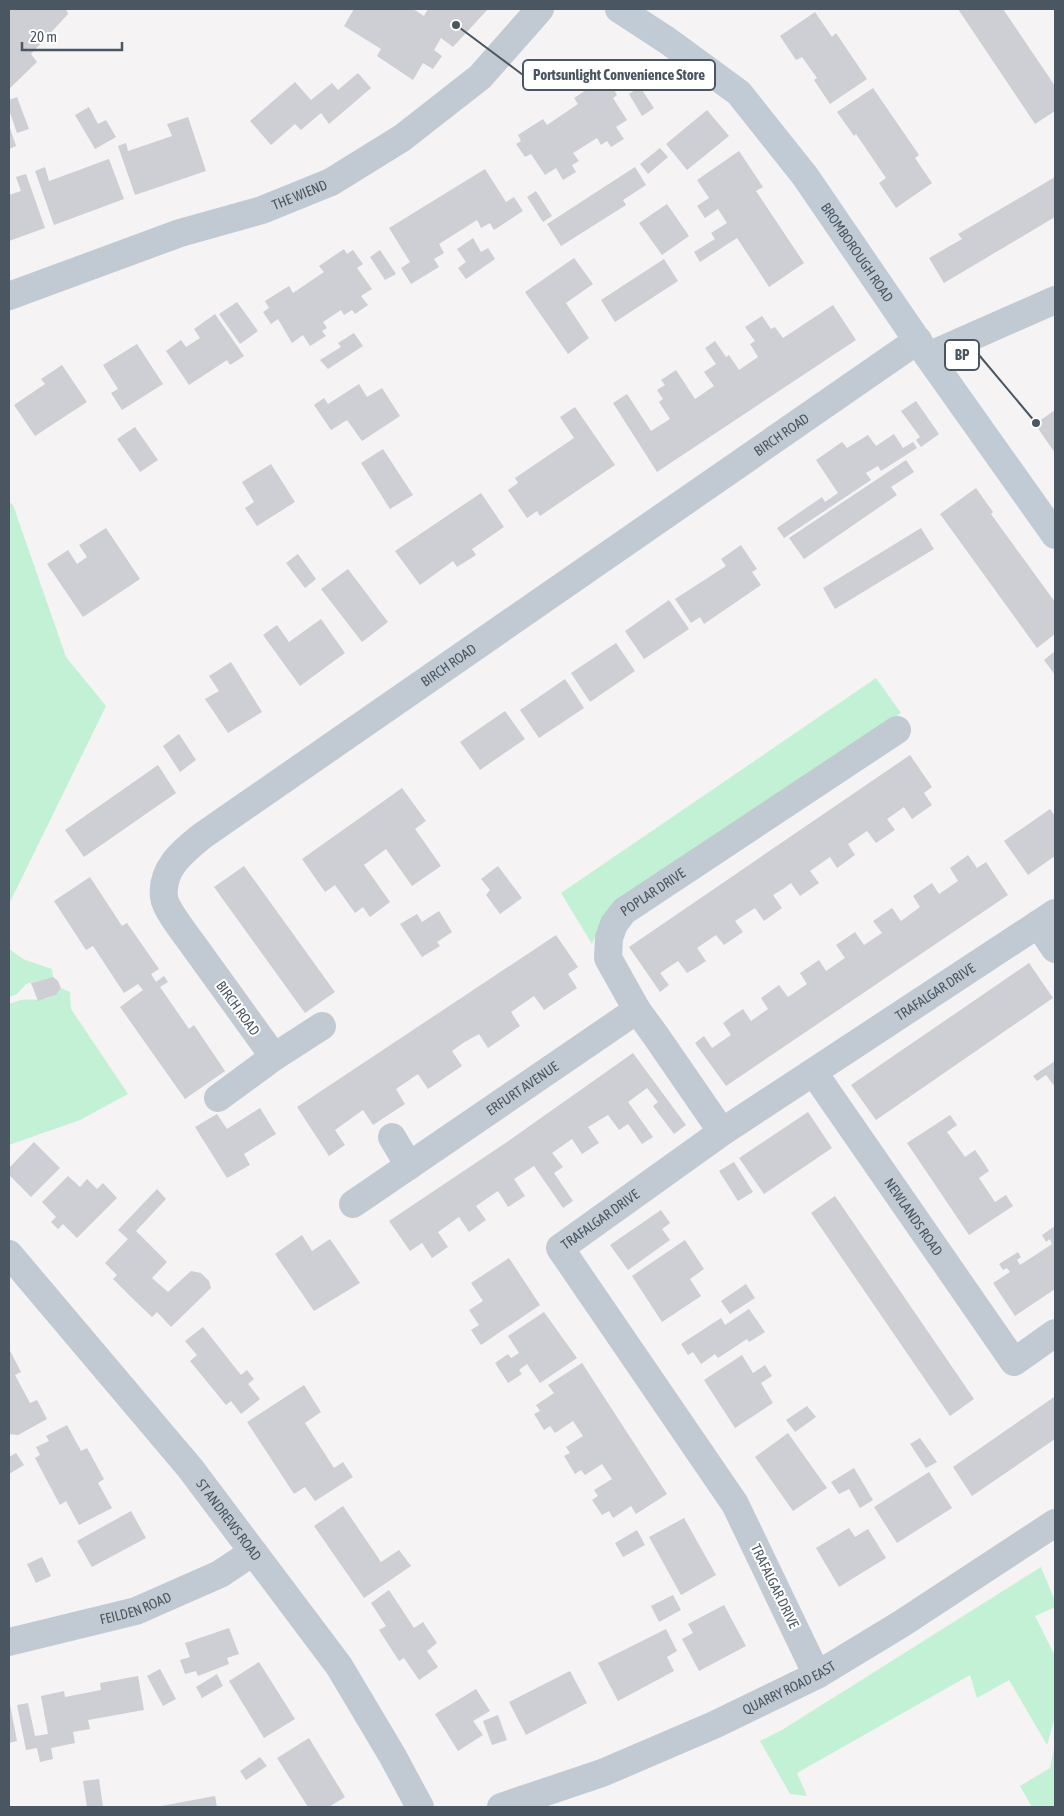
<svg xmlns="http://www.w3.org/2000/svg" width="1064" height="1816" font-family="'Asap Condensed',sans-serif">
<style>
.green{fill:#c3f1d5}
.building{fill:#cdcfd5}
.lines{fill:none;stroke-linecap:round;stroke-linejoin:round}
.street{stroke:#c1cad2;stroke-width:28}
.secondary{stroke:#c1cbd6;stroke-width:28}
.labels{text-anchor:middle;stroke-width:4;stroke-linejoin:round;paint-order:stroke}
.street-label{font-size:14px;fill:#4a5661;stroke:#fff}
.leader{fill:none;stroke:#4a5661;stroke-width:2}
.callout-dot{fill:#4a5661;stroke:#fff;stroke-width:2}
.callout{fill:#fff;stroke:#4a5661;stroke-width:2}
.callout-label{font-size:15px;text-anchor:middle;font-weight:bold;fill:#4a5661}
</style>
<rect width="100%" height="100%" fill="#f5f3f3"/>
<g class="green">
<polygon points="9,502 13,505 66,657 106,706 9,904"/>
<polygon points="876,678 901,713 605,913 592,944 561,893"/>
<polygon points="9,949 23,959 52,969 53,977 26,984 17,994 9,997"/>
<path d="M61,988L70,992L71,1009L128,1094L80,1120L9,1145V1004C12,1003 17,1001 21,1000C37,998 50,1004 61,988Z"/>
<polygon points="1041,1567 1055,1601 1055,1607 1035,1616 1055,1656 1055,1717 1047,1745 1009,1680 977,1698 970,1675 797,1773 807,1796 790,1794 760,1741 782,1730"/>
<polygon points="1055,1744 1055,1807 1032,1807 1020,1786 1050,1768"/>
</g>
<g class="building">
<polygon points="9,9 66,9 68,14 31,54 37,62 9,89"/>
<polygon points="354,9 413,9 424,16 428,9 488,9 453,47 441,38 434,50 442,56 433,69 423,63 413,80 377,56 381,49 344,26"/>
<polygon points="958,9 1003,9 1055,86 1055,111 1035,124"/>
<polygon points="815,12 832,37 836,33 867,79 830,104 814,80 817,78 802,57 796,60 780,36"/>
<polygon points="358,73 371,88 329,124 321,113 301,130 295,124 271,145 250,121 295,82 311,100 332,83 338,90"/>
<polygon points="600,81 604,87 610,83 617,95 613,98 627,120 616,127 624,139 611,147 607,141 601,145 597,138 573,153 579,161 572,165 576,172 563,180 556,168 545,175 531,154 525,157 516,144 521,141 518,135 543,119 547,125 578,104 574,98"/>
<polygon points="640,87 654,108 642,116 629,94"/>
<polygon points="873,88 919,155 915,158 932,183 896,208 879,183 886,178 856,134 854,136 837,112"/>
<polygon points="17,97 29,129 17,133 9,110 9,100"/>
<polygon points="89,107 98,124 106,120 116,137 95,149 75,115"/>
<polygon points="707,110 729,136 687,170 666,144"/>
<polygon points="188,117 206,171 135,195 118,146 126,143 128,151 172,136 167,124"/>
<polygon points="9,125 16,146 9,149"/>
<polygon points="660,148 668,157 648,174 640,164"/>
<polygon points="739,151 763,187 756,191 804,263 769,287 737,238 700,262 694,252 715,239 711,233 727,223 718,209 705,218 697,206 709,198 697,180"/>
<polygon points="109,159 124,199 54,225 35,171 45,167 49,181"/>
<polygon points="635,167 646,185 623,200 626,205 561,246 547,224"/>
<polygon points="485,169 506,202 514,197 523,211 494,230 490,223 481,228 477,220 439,244 444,253 434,259 439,267 411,284 401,268 410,262 389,228"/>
<polygon points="26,174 45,228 9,241 9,195 21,191 16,177"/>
<polygon points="1055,177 1055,217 944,283 929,258 962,239 958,234"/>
<polygon points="536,191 552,216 543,222 527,197"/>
<polygon points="667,204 689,236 662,255 639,223"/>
<polygon points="473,238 481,252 488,248 495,259 466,279 458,268 466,262 457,249"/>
<polygon points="344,249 347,254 353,250 363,264 357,268 372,289 361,296 368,305 355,314 352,310 344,315 341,310 323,322 327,328 322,331 326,336 310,346 303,335 292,343 278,319 271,324 263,312 269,308 265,301 289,286 293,293 324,272 319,266"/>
<polygon points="380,250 396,274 385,280 370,257"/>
<polygon points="574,258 593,284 566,303 589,338 568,354 525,292"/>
<polygon points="664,259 678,281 615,322 601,300"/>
<polygon points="237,302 258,331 240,344 219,314"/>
<polygon points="833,305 856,340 657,472 613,403 627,394 651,431 670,419 659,402 663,399 657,390 665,385 661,380 676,370 695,399 714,386 704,372 716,364 705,348 715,341 726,357 729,355 739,370 758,357 750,344 755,341 745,327 762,316 771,329 775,327 783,338"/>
<polygon points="215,314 244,356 230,365 227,360 189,385 166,351 181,340 186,347 200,338 194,329"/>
<polygon points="354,333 363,346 328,369 320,360 341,347 338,343"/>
<polygon points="137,344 163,384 122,410 111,393 118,389 103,365"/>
<polygon points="62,365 87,402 35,436 14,405 45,384 41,379"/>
<polygon points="359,384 367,397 382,388 400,416 362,441 347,420 331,430 314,405 324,398 328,404"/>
<polygon points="916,401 939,434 921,447 916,440 920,437 901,411"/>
<polygon points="575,407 615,465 540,516 537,511 527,518 508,490 518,483 515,478 574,438 560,417"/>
<polygon points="1055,410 1055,453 1035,424"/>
<polygon points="135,427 158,460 140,472 117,439"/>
<polygon points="894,434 903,448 913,442 917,448 881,471 878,466 866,473 871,480 784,538 777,528 822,497 825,502 838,493 816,460 842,442 847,448 868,435 876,446"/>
<polygon points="383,449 413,495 390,509 361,463"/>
<polygon points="906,460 914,472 891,487 897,495 804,559 789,538"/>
<polygon points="271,464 295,502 257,526 245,508 254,502 242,482"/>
<polygon points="976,488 993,512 991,514 1055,602 1055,634 1037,648 940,514"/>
<polygon points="481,493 504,527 472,549 476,555 457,567 453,561 420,585 395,551"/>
<polygon points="106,528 140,579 83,617 47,564 68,550 77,564 87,557 79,545"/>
<polygon points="921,528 934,549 835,609 823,588"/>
<polygon points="741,545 757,569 752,572 761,585 704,624 700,617 691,623 675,599 726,566 721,559"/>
<polygon points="298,554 316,579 305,588 286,563"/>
<polygon points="348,569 388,622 362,642 321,589"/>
<polygon points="669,600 689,629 644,659 625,631"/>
<polygon points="321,619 345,653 300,686 263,635 277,625 289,642"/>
<polygon points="616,643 635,671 590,702 571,673"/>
<polygon points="1055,651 1055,675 1044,660"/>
<polygon points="231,662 262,712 228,733 205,699 219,691 209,676"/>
<polygon points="565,679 584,708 539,738 520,710"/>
<polygon points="505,711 525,739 480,770 460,742"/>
<polygon points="179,734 196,760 180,772 163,746"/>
<polygon points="910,755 932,787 924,793 932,805 912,819 904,807 887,819 895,830 876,843 867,831 848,844 855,855 837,868 830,857 810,871 819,883 800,896 791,883 783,889 773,895 782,908 764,921 755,908 735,921 743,932 724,945 716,935 697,948 706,961 697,967 687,973 678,961 660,973 669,985 660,992 629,947"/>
<polygon points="158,765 176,793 84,857 65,830"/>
<polygon points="402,788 426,821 415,829 441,866 412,886 386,849 364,865 390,902 370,917 363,907 355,913 335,885 325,892 302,859"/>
<polygon points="1050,809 1055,816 1055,856 1028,875 1004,841"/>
<polygon points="968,855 977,868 986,862 1008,895 726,1086 695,1043 704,1036 712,1048 731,1035 723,1023 731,1017 743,1009 751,1021 768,1009 761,998 779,985 788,997 807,984 800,973 819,960 826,971 845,958 836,945 855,932 864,945 882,933 873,921 892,908 901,921 920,907 913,896 932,883 939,894 958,881 950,868"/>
<polygon points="244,866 335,992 305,1013 214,887"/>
<polygon points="498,866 522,898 500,914 486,895 490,890 481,879"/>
<polygon points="90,877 122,926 127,923 159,969 151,974 156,982 164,976 168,982 160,987 189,1029 194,1025 225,1071 185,1099 120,1007 143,990 138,984 124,993 93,946 86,950 54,901"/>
<polygon points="439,911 452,932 437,942 440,946 422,957 400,924 417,914 422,922"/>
<polygon points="556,935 578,967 568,974 577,988 544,1010 534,996 511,1012 520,1026 488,1048 479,1034 463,1043 452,1051 462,1066 428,1089 418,1074 396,1089 405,1104 373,1125 363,1110 335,1130 345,1145 329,1156 297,1107"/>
<polygon points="1029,963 1053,998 876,1120 851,1085"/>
<polygon points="53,977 58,981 61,988 56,995 38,1001 31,983"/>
<polygon points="633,1053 686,1125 674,1134 653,1106 658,1102 647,1088 628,1102 653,1137 642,1144 628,1124 619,1130 608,1115 588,1127 599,1143 582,1154 572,1139 552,1153 563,1167 554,1173 573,1201 563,1208 534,1166 514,1179 525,1196 508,1207 498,1191 476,1206 486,1220 469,1232 459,1217 438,1232 448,1247 432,1258 422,1243 410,1251 389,1221 504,1144"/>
<polygon points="1055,1061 1055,1087 1046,1075 1037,1081 1033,1076"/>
<polygon points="260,1108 276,1134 244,1154 250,1165 227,1178 195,1127 217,1114 227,1129"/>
<polygon points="808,1112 832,1148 764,1194 739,1158"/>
<polygon points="950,1115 957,1125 947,1132 965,1157 975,1150 982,1160 989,1171 979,1178 995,1202 1006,1195 1013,1206 969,1235 907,1143"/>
<polygon points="34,1142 60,1168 31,1197 9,1175 9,1168"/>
<polygon points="734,1162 753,1192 738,1201 719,1171"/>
<polygon points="68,1176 80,1187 87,1179 97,1189 103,1183 117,1198 77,1238 63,1224 58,1229 51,1222 56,1217 42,1202"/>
<polygon points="157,1189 166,1199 136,1231 167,1262 152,1278 168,1292 191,1271 201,1273 209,1281 211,1288 171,1327 157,1312 152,1317 132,1298 113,1279 117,1275 105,1263 128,1239 118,1230"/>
<polygon points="835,1196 974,1399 950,1416 811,1213"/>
<polygon points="661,1210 670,1223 662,1229 670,1240 628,1270 610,1245"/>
<polygon points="1055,1226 1055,1289 1015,1316 993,1283 1010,1272 1007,1268 1003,1270 999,1264 1018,1252 1021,1257 1017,1260 1020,1265 1037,1254 1052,1244 1050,1239 1046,1242 1042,1235"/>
<polygon points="302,1235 312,1251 330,1239 360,1283 314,1311 275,1254"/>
<polygon points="685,1240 704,1269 690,1279 701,1296 662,1322 632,1276"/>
<polygon points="509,1258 540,1305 481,1345 471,1330 479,1325 469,1310 483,1301 471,1283"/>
<polygon points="746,1284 755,1298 730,1314 721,1301"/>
<polygon points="749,1309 765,1332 749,1342 747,1339 718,1358 715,1354 701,1364 693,1352 688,1355 681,1344 721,1318 725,1325"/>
<polygon points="544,1312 577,1358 540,1383 527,1364 519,1370 522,1374 508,1383 495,1363 508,1354 511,1358 519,1353 508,1336"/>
<polygon points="203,1327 241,1375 247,1370 254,1379 248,1384 260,1399 241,1414 231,1401 226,1405 190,1361 197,1355 185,1341"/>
<polygon points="9,1349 21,1372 15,1375 30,1403 37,1400 47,1419 18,1435 9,1434"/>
<polygon points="742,1355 753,1373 765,1365 772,1376 761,1383 773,1403 735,1428 704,1380"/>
<polygon points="582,1363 667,1494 636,1514 631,1506 613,1518 609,1511 602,1515 592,1500 598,1496 594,1490 612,1479 602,1464 585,1475 581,1470 575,1474 564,1456 570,1453 566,1447 583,1436 573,1421 555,1433 550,1426 544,1430 534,1414 540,1411 536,1405 554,1393 548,1385"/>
<polygon points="304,1385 321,1412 305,1423 334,1468 343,1462 353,1477 315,1501 305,1487 294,1494 247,1422"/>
<polygon points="1054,1397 1055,1439 972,1496 953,1467"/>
<polygon points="807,1406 816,1417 795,1432 786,1420"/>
<polygon points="67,1425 81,1451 87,1448 104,1479 98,1483 112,1508 79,1525 66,1501 60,1505 35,1458 40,1455 36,1447 49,1441 46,1436"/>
<polygon points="788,1433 827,1488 793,1511 755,1457"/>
<polygon points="920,1438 937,1462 926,1468 910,1444"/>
<polygon points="16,1453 24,1465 9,1474 9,1457"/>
<polygon points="854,1468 873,1500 860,1508 849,1489 839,1494 831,1482"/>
<polygon points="929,1472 952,1508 897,1543 874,1507"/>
<polygon points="343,1506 381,1562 399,1550 411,1566 364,1598 314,1526"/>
<polygon points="131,1511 146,1538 92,1567 77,1541"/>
<polygon points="684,1518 716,1575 681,1595 649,1537"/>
<polygon points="849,1528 855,1537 868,1529 886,1558 839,1587 816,1548"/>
<polygon points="637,1530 645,1545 623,1557 615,1543"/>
<polygon points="42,1557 51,1576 36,1583 27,1564"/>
<polygon points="389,1590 414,1628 423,1622 437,1643 427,1651 438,1667 419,1680 404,1658 399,1661 379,1630 386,1626 371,1603"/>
<polygon points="673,1595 681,1610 659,1622 651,1606"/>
<polygon points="724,1605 746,1646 699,1671 682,1639 693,1633 688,1624"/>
<polygon points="229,1628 239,1654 227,1658 229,1664 198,1676 196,1671 185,1674 180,1660 190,1657 185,1643"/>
<polygon points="666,1629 677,1651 667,1657 674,1671 618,1701 598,1663"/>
<polygon points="259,1662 295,1719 264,1738 229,1681"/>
<polygon points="160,1669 176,1699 163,1706 147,1676"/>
<polygon points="570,1671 587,1703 526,1735 509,1702"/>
<polygon points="217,1674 223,1686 202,1698 196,1687"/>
<polygon points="138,1676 144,1710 88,1720 90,1729 73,1732 75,1743 51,1748 53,1759 40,1762 37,1748 26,1750 17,1705 28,1703 35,1736 48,1734 41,1696 64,1691 65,1697 101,1690 100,1683"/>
<polygon points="476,1689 490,1711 473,1721 483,1735 458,1751 435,1714"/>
<polygon points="10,1704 17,1741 9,1743 9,1705"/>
<polygon points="498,1715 507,1740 492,1745 483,1721"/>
<polygon points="309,1738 345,1797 329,1807 308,1807 277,1758"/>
<polygon points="260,1757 267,1766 246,1780 240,1771"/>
<polygon points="99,1779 103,1807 87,1807 83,1781"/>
<polygon points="215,1796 217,1807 161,1807 161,1806"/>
</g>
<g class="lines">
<g class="street">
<path id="s1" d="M9,296L180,233L262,210L331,182L402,138L480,77L540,9"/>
<polyline points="928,356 1055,300"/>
<polyline points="1038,924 1055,949"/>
<path id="s2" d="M274,1057C247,1020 221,983 194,946C187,936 165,909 164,897C161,869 182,852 202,836L918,340"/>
<path id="s3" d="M814,1073L1014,1362L1055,1333"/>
<polyline points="218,1098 274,1057 322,1026"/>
<path id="s4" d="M722,1132L656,1036L637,1010L608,958L609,938L614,924L624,911L897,730"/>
<polyline points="392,1137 409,1166"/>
<path id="s5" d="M353,1204L637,1010"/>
<path id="s6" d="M9,1254L190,1468L339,1666L392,1755L420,1807"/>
<path id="s7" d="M9,1642L136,1611L220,1574L253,1552"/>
<path id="s8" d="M817,1675L735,1504L560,1248L722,1132L1055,913"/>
<path id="s9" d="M501,1807L602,1773L714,1725L817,1675L901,1624L1055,1523"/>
</g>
<path class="secondary" id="s10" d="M619,9L668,41L739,93L805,176L928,356L1055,535"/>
</g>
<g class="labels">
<g class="street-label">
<text dy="5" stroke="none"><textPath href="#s1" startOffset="308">THE WIEND</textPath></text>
<text dy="5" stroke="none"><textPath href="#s10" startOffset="345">BROMBOROUGH ROAD</textPath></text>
<text dy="5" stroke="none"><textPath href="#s2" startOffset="975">BIRCH ROAD</textPath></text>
<text dy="5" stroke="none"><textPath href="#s2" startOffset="570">BIRCH ROAD</textPath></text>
<text dy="5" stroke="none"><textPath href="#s4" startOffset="294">POPLAR DRIVE</textPath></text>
<text dy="5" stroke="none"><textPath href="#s8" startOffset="954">TRAFALGAR DRIVE</textPath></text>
<text transform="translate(238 1008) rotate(54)" y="5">BIRCH ROAD</text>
<text dy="5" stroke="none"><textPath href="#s5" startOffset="205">ERFURT AVENUE</textPath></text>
<text dy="5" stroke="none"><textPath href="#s3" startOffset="175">NEWLANDS ROAD</textPath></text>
<text dy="5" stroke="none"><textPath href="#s8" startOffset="549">TRAFALGAR DRIVE</textPath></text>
<text dy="5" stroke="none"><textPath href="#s6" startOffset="345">ST ANDREWS ROAD</textPath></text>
<text transform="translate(775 1586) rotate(64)" y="5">TRAFALGAR DRIVE</text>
<text dy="5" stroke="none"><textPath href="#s7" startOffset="131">FEILDEN ROAD</textPath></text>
<text dy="5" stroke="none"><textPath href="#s9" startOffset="312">QUARRY ROAD EAST</textPath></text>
</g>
</g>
<path class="leader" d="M456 25L523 75M1036 423L979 355"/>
<g class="callout-dot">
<circle cx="456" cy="25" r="5"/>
<circle cx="1036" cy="423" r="5"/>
</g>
<g class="callout">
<rect x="523" y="60" width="192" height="30" rx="5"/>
<rect x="945" y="340" width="34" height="30" rx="5"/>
</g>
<g class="callout-label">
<text x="619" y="80">Portsunlight Convenience Store</text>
<text x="962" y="360">BP</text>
</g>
<rect width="1064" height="1816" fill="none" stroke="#4a5661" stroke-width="20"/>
<path d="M22 42v8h100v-8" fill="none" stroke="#4a5661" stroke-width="2.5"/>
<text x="30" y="42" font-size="15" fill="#4a5661" stroke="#ffffff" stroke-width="4" paint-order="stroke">20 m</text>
</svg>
